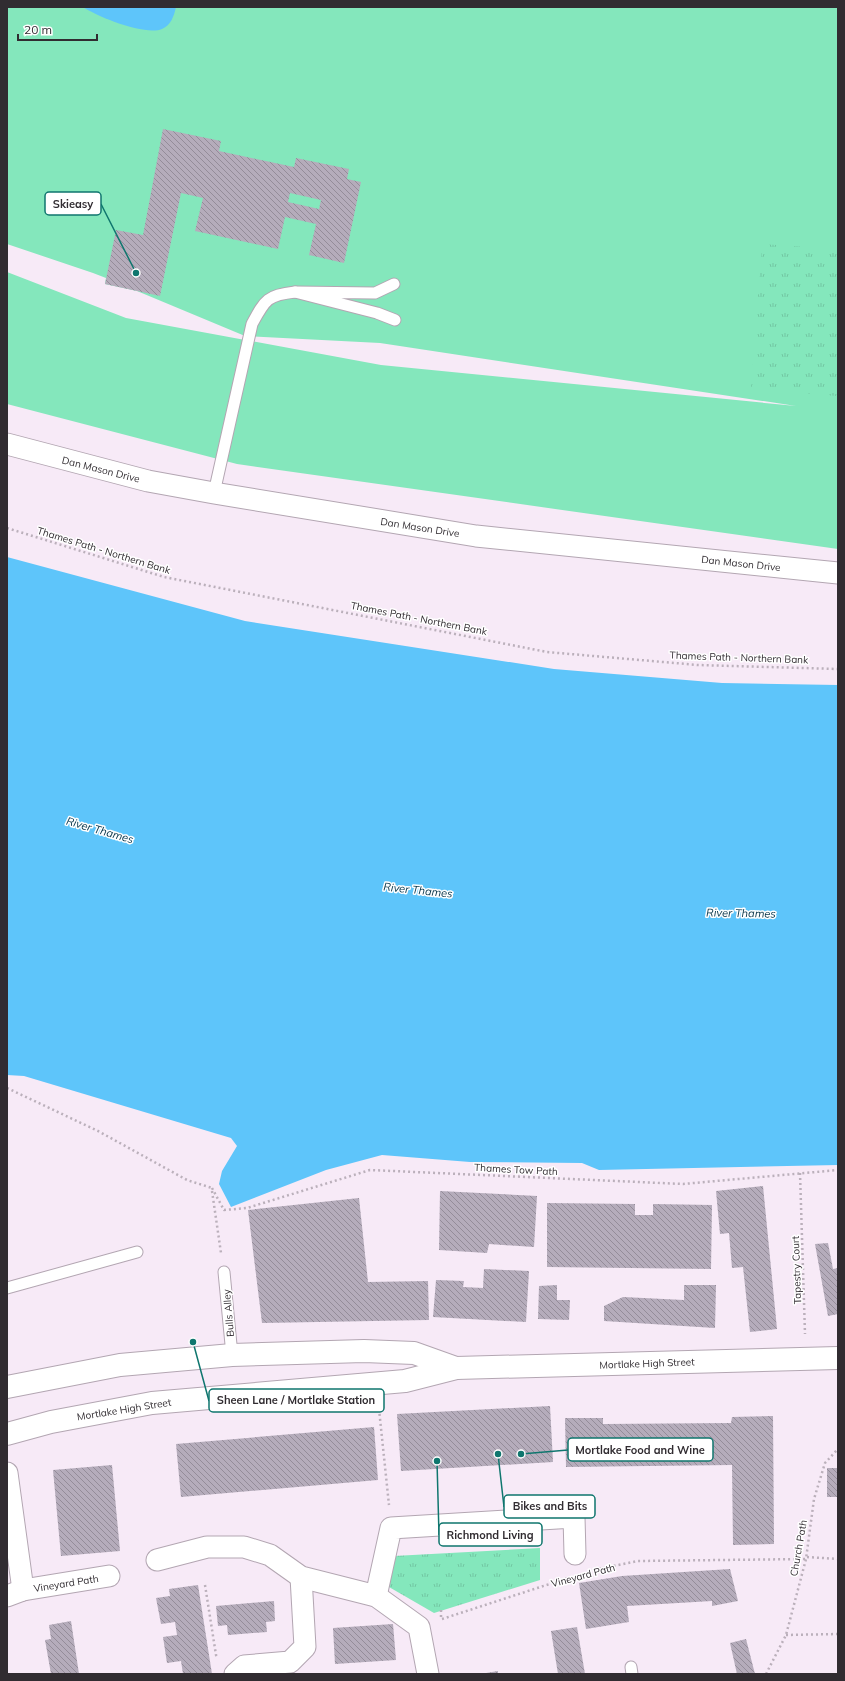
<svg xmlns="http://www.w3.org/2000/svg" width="845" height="1681" font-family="Mulish,sans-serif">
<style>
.green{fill:#84e7bc}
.park{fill:url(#park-tufts)}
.water{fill:#5ec5fa}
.building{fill:url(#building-back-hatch);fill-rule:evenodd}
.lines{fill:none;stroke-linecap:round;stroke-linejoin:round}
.lane-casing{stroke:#b3a6b2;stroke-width:13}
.street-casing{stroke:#b3a6b2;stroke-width:23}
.primary-casing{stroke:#b3a6b2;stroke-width:24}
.path{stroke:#bbb0bb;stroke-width:2.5;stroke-dasharray:2 3;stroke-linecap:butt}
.lane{stroke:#fff;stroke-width:11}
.street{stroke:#fff;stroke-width:21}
.primary{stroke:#fff;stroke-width:22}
.labels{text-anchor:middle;stroke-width:3;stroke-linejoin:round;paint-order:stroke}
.street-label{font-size:10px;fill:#312c31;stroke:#fff}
.water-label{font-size:11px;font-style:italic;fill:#06354a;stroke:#fff}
.leader{fill:none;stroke:#0f766e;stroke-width:1.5}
.callout-dot{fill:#0f766e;stroke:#fff;stroke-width:1.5}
.callout{fill:#fff;stroke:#0f766e;stroke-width:1.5}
.callout-label{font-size:11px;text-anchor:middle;font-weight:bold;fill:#312c31}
</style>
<defs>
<pattern id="park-tufts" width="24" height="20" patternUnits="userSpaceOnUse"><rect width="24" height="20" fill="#84e7bc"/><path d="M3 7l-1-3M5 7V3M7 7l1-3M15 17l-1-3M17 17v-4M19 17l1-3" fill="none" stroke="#72c6a2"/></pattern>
<pattern id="building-back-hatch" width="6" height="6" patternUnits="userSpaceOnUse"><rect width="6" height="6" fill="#b5acbb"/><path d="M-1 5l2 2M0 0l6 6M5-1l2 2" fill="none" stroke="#948c99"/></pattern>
</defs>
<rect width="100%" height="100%" fill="#f7eaf7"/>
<polygon class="green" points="7,7 838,7 838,549 237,464 7,404 7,272 126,318 381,365 796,406 380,343 245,336 137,291 105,284 106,278 93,273 7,244"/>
<g class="park">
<polygon points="762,244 838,249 838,396 751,389"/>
<polygon points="540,1548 540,1580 434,1613 389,1587 394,1556"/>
</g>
<g class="water">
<path d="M83,7H176C174,16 171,25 162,29C145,36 98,17 83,7Z"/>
<polygon points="7,557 245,621 554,669 722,683 838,685 838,1165 599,1170 582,1163 470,1162 382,1155 326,1170 231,1207 219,1184 222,1171 237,1146 231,1138 24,1076 7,1075"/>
</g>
<g class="building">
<path d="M163,129L221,141L219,151L294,167L296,158L349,169L347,179L361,182L344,263L309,255L316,224L285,217L278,249L195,231L203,198L181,193L160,296L105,284L116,230L143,235ZM290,193L321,200L319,209L288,202Z"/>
<polygon points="763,1186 777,1329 750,1332 743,1267 732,1268 729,1233 720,1234 716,1191"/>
<polygon points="440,1191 537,1196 534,1247 489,1244 487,1253 439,1250"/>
<polygon points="359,1198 368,1282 428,1281 429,1320 262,1323 248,1210"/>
<polygon points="547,1203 635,1204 635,1215 653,1215 653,1204 712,1205 711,1269 547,1267"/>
<polygon points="828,1243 833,1269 838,1268 838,1314 828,1316 815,1244"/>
<polygon points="484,1269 529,1271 526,1322 433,1317 436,1280 464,1281 463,1287 483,1288"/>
<polygon points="557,1285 557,1300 570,1300 569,1320 538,1319 539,1286"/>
<polygon points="684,1285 716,1285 715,1328 604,1321 604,1306 623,1297 684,1300"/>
<polygon points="550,1406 553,1462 401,1471 397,1414"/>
<polygon points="773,1416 774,1544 733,1545 732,1465 566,1467 565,1418 603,1418 603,1424 731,1423 732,1417"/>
<polygon points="374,1427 378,1480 181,1497 176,1444"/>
<polygon points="112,1465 120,1551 61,1556 53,1470"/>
<rect x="827" y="1468" width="11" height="29"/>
<polygon points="730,1569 738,1601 712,1606 712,1601 627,1606 629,1622 586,1629 579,1583 622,1576"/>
<polygon points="198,1585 212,1674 183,1674 181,1661 167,1663 163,1637 177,1635 175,1622 161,1624 156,1598 170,1596 169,1589"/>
<polygon points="274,1601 275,1621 266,1622 267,1632 228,1635 227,1625 218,1626 216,1606"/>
<polygon points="71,1621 79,1674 51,1674 45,1640 51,1639 49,1625"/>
<polygon points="393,1624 396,1660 335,1664 333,1628"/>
<polygon points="577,1627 585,1674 558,1674 551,1631"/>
<polygon points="746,1639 755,1674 737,1674 730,1643"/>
<polygon points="498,1671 498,1674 486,1674 486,1673"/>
</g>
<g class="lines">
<defs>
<g id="lane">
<polyline points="394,284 375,293 295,292 377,313 395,320"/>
<path d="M214,493L252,324C265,300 267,295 295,292"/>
<polyline points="224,1272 232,1355"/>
<polyline points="7,1288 137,1252"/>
<polyline points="631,1667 632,1674"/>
</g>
<g id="street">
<polyline points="7,444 148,481 214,493 476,536 838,573"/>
<polyline points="7,1473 23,1590"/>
<polyline points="157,1560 207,1547 244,1547 270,1555 301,1577 376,1596 419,1627 428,1674"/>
<polyline points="7,1596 23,1590 109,1576"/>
<polyline points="376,1596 391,1528 574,1517 575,1554"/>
<polyline points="235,1674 244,1666 290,1662 305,1647 301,1577"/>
</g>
<g id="primary">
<polyline points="7,1387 120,1365 232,1355 364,1351 414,1353 456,1368"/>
<polyline points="7,1434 51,1422 152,1403 405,1381 456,1368 838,1358"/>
</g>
</defs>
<use href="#lane" class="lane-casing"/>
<use href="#street" class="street-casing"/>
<use href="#primary" class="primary-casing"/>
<g class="path">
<polyline points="7,528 164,577 547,652 698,665 838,669"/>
<polyline points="7,1088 98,1131 187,1180 212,1188"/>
<polyline points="800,1173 805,1334"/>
<polyline points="212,1188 224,1210 247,1208 370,1170 683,1184 838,1170"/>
<polyline points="212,1191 221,1253"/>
<polyline points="379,1409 389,1505"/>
<polyline points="807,1557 838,1559"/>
<polyline points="594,1570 638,1561 806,1559"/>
<polyline points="205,1585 216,1655 218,1658"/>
<polyline points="441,1617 441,1610"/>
<polyline points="442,1619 568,1578"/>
<polyline points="786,1635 838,1634"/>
<polyline points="766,1674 786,1635 806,1559 814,1499 825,1463 838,1449"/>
</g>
<use href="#lane" class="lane"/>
<use href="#street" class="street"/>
<use href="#primary" class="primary"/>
</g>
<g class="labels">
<g class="street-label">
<text transform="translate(101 469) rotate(14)" y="4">Dan Mason Drive</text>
<text transform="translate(420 527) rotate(9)" y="4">Dan Mason Drive</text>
<text transform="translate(104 550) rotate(17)" y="4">Thames Path - Northern Bank</text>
<text transform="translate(741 563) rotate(6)" y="4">Dan Mason Drive</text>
<text transform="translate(419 618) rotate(11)" y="4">Thames Path - Northern Bank</text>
<text transform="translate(739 657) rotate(2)" y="4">Thames Path - Northern Bank</text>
<text transform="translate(516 1169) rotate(3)" y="4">Thames Tow Path</text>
<text transform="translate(796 1270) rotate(-92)" y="4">Tapestry Court</text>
<text transform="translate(228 1313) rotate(-95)" y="4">Bulls Alley</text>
<text transform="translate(647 1363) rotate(-2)" y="4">Mortlake High Street</text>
<text transform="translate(124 1409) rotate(-9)" y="4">Mortlake High Street</text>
<text transform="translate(798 1548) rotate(-80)" y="4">Church Path</text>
<text transform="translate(583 1575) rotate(-15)" y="4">Vineyard Path</text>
<text transform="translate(66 1583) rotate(-9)" y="4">Vineyard Path</text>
</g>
<g class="water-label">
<text transform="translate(100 830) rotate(16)" y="4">River Thames</text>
<text transform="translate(418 890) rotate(6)" y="4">River Thames</text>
<text transform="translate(741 913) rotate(1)" y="4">River Thames</text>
</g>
</g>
<path class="leader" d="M136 273L101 204M193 1342L209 1401M521 1454L568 1450M498 1454L504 1507M437 1461L439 1535"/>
<g class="callout-dot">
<circle cx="136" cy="273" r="4"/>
<circle cx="193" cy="1342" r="4"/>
<circle cx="521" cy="1454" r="4"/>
<circle cx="498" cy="1454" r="4"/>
<circle cx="437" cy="1461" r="4"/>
</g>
<g class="callout">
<rect x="45" y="192" width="56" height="23" rx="4"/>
<rect x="209" y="1389" width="175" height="23" rx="4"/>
<rect x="568" y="1438" width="145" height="23" rx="4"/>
<rect x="504" y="1495" width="91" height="23" rx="4"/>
<rect x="439" y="1523" width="103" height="23" rx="4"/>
</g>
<g class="callout-label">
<text x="73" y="208">Skieasy</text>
<text x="296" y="1404">Sheen Lane / Mortlake Station</text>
<text x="640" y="1454">Mortlake Food and Wine</text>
<text x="550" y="1510">Bikes and Bits</text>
<text x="490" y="1539">Richmond Living</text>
</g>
<rect width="845" height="1681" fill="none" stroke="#312c31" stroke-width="16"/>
<path d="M18 34v6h79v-6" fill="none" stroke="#312c31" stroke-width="2"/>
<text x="24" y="34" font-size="12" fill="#312c31" stroke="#ffffff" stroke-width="3" paint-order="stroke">20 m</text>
</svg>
